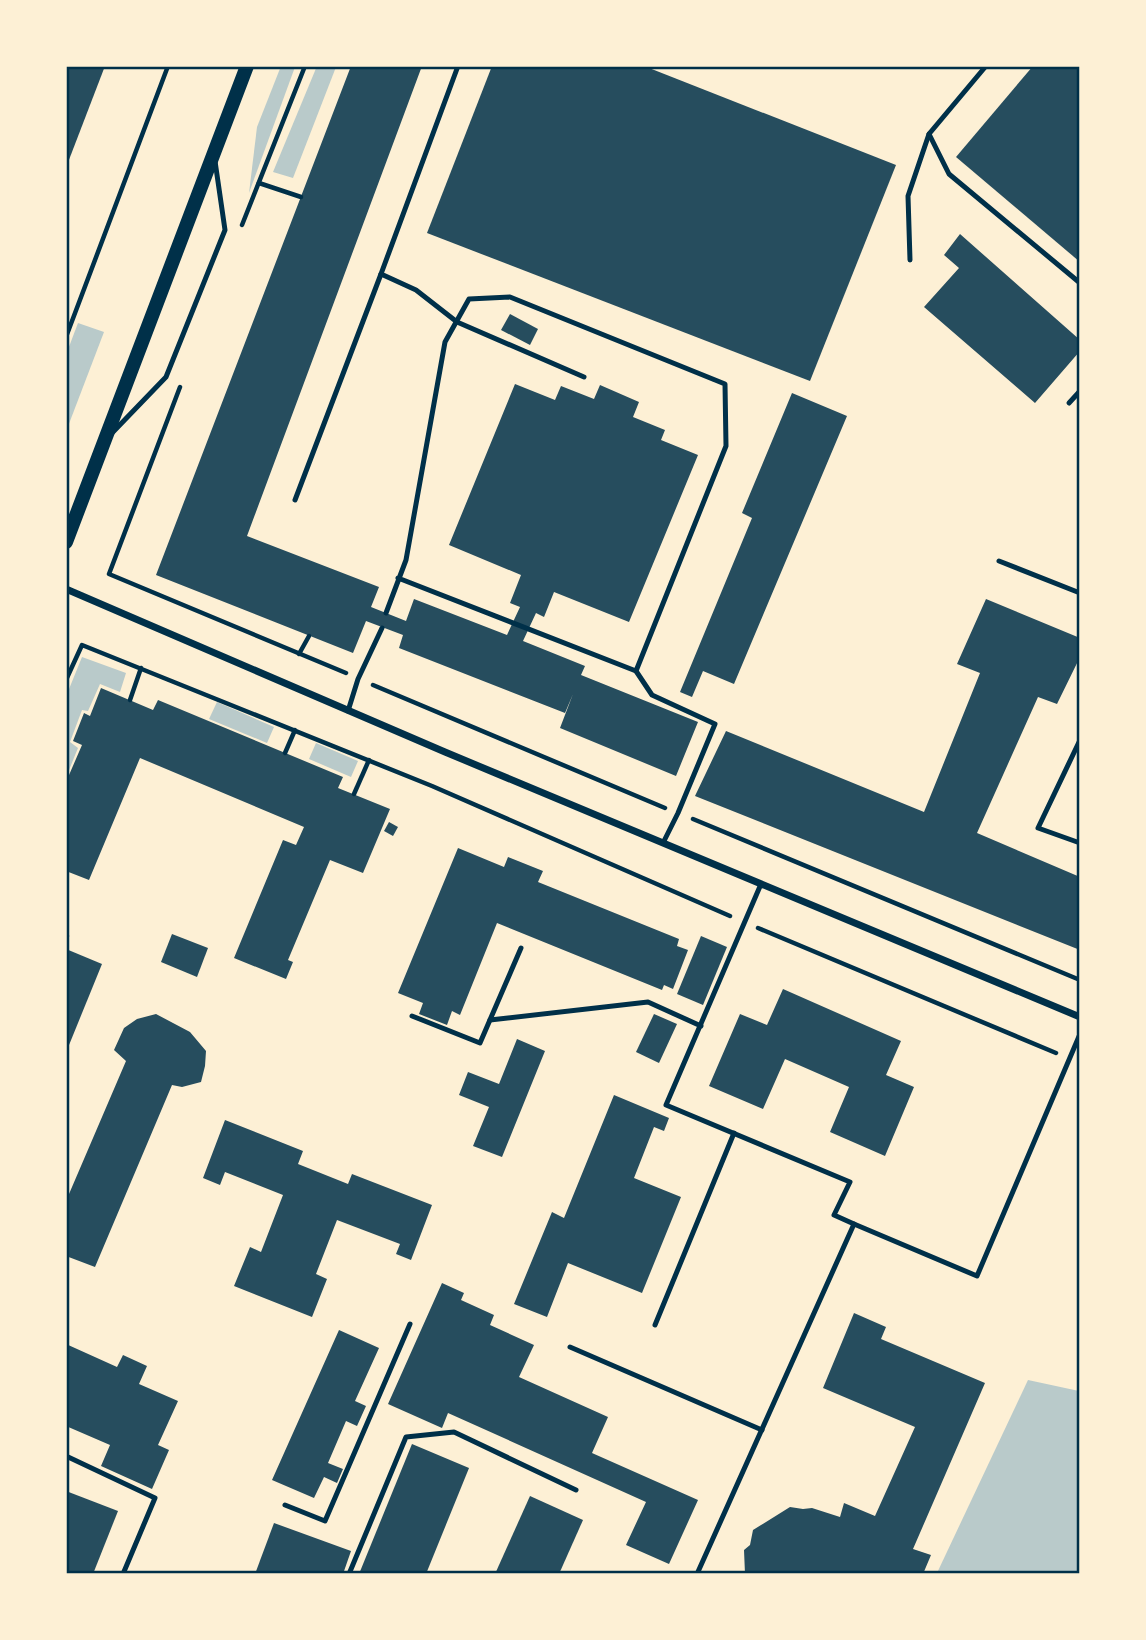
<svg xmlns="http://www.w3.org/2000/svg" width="1146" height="1640" font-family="'Sofia Sans Condensed',sans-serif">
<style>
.green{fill:#b9caca}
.building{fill:#264d5e}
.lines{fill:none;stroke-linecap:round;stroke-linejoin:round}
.path{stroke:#003049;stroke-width:4.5}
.service{stroke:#003049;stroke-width:5}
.minor{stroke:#003049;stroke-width:7}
.secondary{stroke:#003049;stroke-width:14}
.neatline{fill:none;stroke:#003049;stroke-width:2.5}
</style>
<rect width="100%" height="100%" fill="#fdf0d5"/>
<g class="green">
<polygon points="281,66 295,67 249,193 257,127"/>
<polygon points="317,66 336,67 293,178 273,172"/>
<polygon points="78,323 104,332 67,429 67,352"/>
<polygon points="82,657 126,673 120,692 100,684 88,711 82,710 70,742 78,748 67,775 67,694"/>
<polygon points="217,702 274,727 267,743 209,719"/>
<polygon points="316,743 358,761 351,777 309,759"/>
<polygon points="1028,1380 1079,1391 1079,1573 937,1573"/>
</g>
<g class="building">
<polygon points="66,66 105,66 67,165 66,165"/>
<polygon points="351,66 422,66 247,536 379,587 371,607 406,621 414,599 507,635 520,607 510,603 521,575 449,545 515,384 555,400 561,386 594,399 600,385 639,402 633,417 665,430 661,440 698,455 629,622 554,592 544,617 536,613 523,641 585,666 581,675 698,722 676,776 560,728 573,694 565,713 399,648 403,635 366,621 353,653 156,575"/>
<polygon points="492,66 644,66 896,165 810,381 427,233"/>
<polygon points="1033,66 1080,66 1080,262 956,157"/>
<polygon points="960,234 1080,340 1080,351 1035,403 924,307 959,268 944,255"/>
<polygon points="510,314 538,329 530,345 501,330"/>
<polygon points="792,393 847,416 734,684 703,671 692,697 680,692 752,518 742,513"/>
<polygon points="986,599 1080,638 1080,657 1057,704 1038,697 977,833 1080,877 1080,950 695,796 726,731 924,812 980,673 957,664"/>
<polygon points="101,688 153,710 158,700 343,777 338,788 390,809 363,873 330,860 288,960 293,962 286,979 234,958 283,840 296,845 304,827 140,758 89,880 66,871 66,782 82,745 73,741 84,713 90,716"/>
<polygon points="389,822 398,827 393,836 384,831"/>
<polygon points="458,848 504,867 508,857 543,871 538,882 679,939 677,946 688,950 673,989 664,985 662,990 497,923 460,1015 452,1011 447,1025 419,1014 423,1003 398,993"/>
<polygon points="172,934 208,948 197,977 161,962"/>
<polygon points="701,936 727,947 703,1005 677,994"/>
<polygon points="66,949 102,964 67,1050 66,1050"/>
<polygon points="783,989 901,1041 886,1075 914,1087 885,1156 830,1132 849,1087 785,1059 763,1109 709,1086 740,1014 767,1025"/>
<polygon points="156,1014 190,1032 206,1051 205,1066 201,1082 182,1087 172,1085 95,1267 66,1256 66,1201 126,1061 114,1050 124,1028 137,1019"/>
<polygon points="654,1014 677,1024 659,1063 636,1052"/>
<polygon points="517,1039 545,1051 502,1157 473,1146 489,1107 459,1095 468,1072 499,1084"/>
<polygon points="614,1095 669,1118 664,1131 654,1127 634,1178 681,1197 642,1293 568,1263 547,1317 514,1304 552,1212 564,1218"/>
<polygon points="225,1120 303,1151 298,1164 348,1184 352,1174 432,1205 411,1260 396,1254 400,1244 337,1220 316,1274 327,1279 312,1317 234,1286 250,1247 261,1252 283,1195 225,1172 220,1185 203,1178"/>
<polygon points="442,1283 464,1293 461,1300 494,1315 490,1325 534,1345 519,1377 608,1417 592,1453 698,1500 669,1564 626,1545 646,1502 448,1413 442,1428 388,1404"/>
<polygon points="854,1313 886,1327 881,1339 985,1383 913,1549 931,1555 923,1574 745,1574 744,1550 750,1545 753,1530 790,1507 803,1509 812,1508 840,1517 844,1503 875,1516 915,1427 823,1388"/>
<polygon points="339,1330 379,1348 355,1401 366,1406 357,1426 346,1421 328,1463 343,1469 337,1483 324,1477 314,1498 272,1480"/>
<polygon points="66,1344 117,1367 123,1355 147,1366 139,1384 178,1401 158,1445 169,1450 152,1489 101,1466 110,1445 66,1426"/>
<polygon points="412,1444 469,1468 426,1574 359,1574"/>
<polygon points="66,1491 118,1511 93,1574 66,1574"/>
<polygon points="530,1496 583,1520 559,1574 495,1574"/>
<polygon points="274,1523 351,1551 343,1574 255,1574"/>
</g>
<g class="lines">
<g class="path">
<polyline points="259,183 301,197"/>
<polyline points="242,225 305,66"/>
<polyline points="66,337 168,66"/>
<polyline points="180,387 109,574 346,673"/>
<polyline points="299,654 309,636"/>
<polyline points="66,680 82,645 432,786 730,916"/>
<polyline points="373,685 665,808"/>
<polyline points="130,700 141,668"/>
<polyline points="285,753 295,730"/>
<polyline points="354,794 369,760"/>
<polyline points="693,819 1080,980"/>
<polyline points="758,928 1056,1053"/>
<polyline points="66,936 67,936"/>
</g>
<g class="service">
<polyline points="986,66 929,134 949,174 1080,283"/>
<polyline points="910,260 908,196 929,134"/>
<polyline points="381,274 458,66"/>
<polyline points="1069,403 1080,391"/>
<polyline points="113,432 166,377 225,230 215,161"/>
<polyline points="295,500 381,274 416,290 457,322 584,377"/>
<polyline points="999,561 1080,593"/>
<polyline points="386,613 406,560 445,342 469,299 510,297 725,384 726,446 636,671 398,578"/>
<polyline points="636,671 652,695 715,724 678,813 663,843"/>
<polyline points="348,711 358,679 382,628"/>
<polyline points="1080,740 1038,828 1080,843"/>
<polyline points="761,884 666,1105 850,1182 834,1215 854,1224"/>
<polyline points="412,1016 480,1043 521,948"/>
<polyline points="490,1020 648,1002 701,1026"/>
<polyline points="655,1325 734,1133"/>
<polyline points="570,1347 762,1430"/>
<polyline points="66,1456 155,1498 123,1574"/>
<polyline points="285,1505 325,1521 410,1324"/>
<polyline points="349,1574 406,1437 454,1432 576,1490"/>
<polyline points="697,1574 854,1224 977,1276 1080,1034"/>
</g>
<polyline class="minor" points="66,589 445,752 1080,1017"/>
<polyline class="secondary" points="66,542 247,66"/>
</g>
<rect width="1146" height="1640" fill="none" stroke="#fdf0d5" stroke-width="136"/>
<rect x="68" y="68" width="1010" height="1504" class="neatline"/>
</svg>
